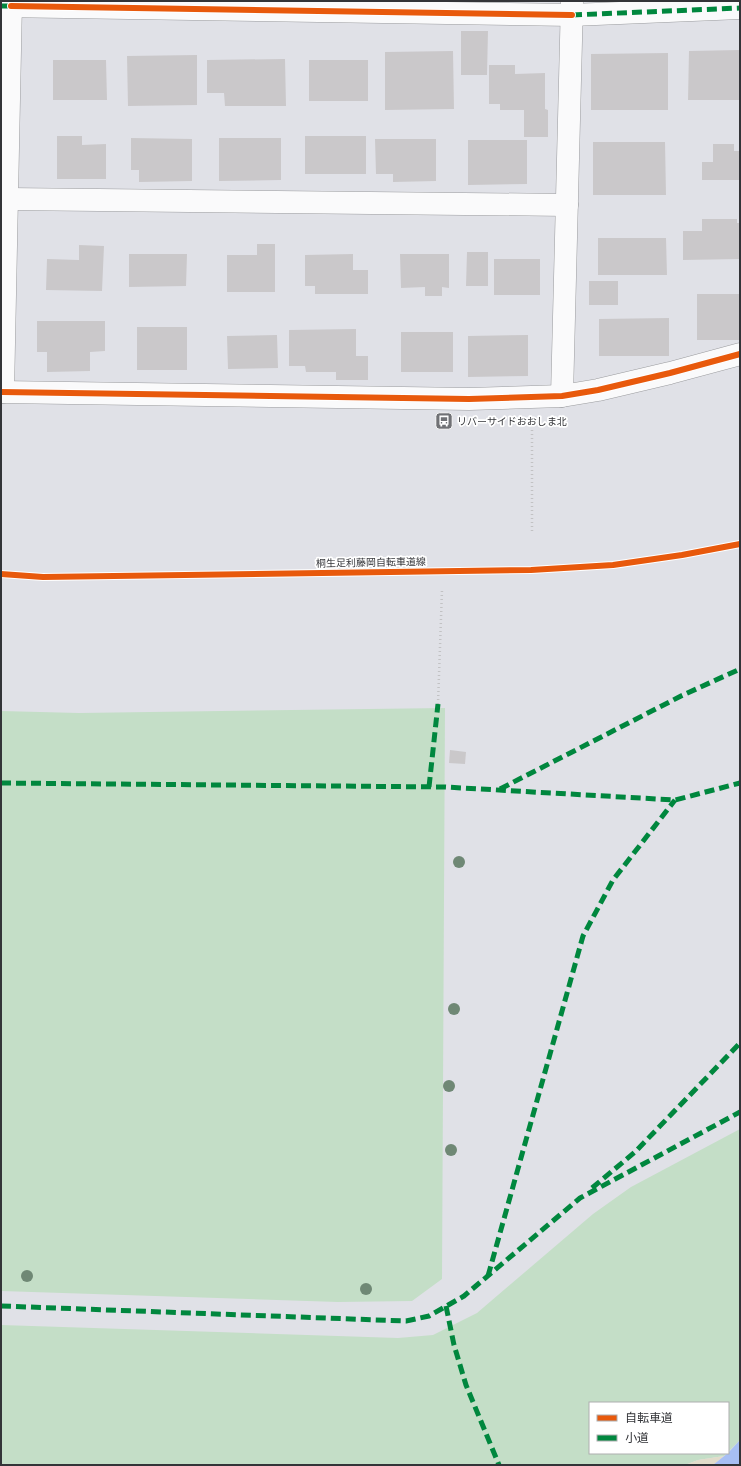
<svg xmlns="http://www.w3.org/2000/svg" width="741" height="1466" font-family="'IBM Plex Sans','Noto Sans JP',sans-serif">
<style>
.green{fill:#c4dec7}
.sand{fill:#e1dcca}
.water{fill:#a7bff4}
.building{fill:#cac8ca}
.lines{fill:none;stroke-linecap:round;stroke-linejoin:round}
.street-casing{stroke:#9a9b9e;stroke-width:23}
.path{stroke:#c2c2c4;stroke-width:2.5;stroke-dasharray:1 3;stroke-linecap:butt}
.street{stroke:#fafafb;stroke-width:22}
.quiet{stroke:#00873e;stroke-width:5;stroke-dasharray:10 5;stroke-linecap:butt}
.cycleway-casing{stroke:#fff;stroke-width:8}
.cycleway{stroke:#e8590c;stroke-width:6}
.tree{fill:#6f8875}
.labels{text-anchor:middle;stroke-width:3.5;stroke-linejoin:round;paint-order:stroke}
.poi-label{font-size:10px;fill:#333438;stroke:#fff;text-anchor:start}
.street-label{font-size:10px;fill:#333438;stroke:#fff}
</style>
<rect width="100%" height="100%" fill="#e0e1e7"/>
<g class="green">
<polygon points="445,708 442,1279 412,1301 338,1302 1,1291 1,711 79,713"/>
<polygon points="740,1129 740,1440 728,1452 728,1403 590,1403 590,1453 727,1453 724,1456 698,1460 685,1465 1,1465 1,1325 398,1338 433,1335 477,1313 593,1214 631,1187"/>
</g>
<polygon class="sand" points="724,1456 713,1465 685,1465 698,1460"/>
<polygon class="water" points="740,1440 740,1465 713,1465 728,1453"/>
<g class="building">
<polygon points="461,31 488,31 487,75 461,75"/>
<polygon points="740,50 740,100 688,100 689,51"/>
<polygon points="453,51 454,109 385,110 385,52"/>
<polygon points="668,53 668,110 591,110 591,54"/>
<polygon points="197,55 197,105 128,106 127,56"/>
<polygon points="285,59 286,106 225,106 224,93 207,93 207,60"/>
<polygon points="53,60 106,60 107,100 53,100"/>
<rect x="309" y="60" width="59" height="41"/>
<polygon points="489,65 515,65 515,74 545,73 545,109 548,110 548,137 524,137 524,110 500,110 500,104 489,104"/>
<polygon points="57,136 82,136 82,145 106,144 106,179 57,179"/>
<rect x="305" y="136" width="61" height="38"/>
<polygon points="131,138 192,139 192,181 139,182 139,170 131,170"/>
<polygon points="219,138 281,138 281,180 219,181"/>
<polygon points="375,139 436,139 436,181 393,182 393,174 376,174"/>
<polygon points="468,140 527,140 527,184 468,185"/>
<polygon points="593,142 665,142 666,195 593,195"/>
<polygon points="713,144 734,144 734,151 740,151 739,180 702,180 702,162 713,162"/>
<polygon points="702,219 737,219 737,223 740,223 740,259 683,260 683,231 702,231"/>
<polygon points="598,238 666,238 667,275 598,275"/>
<polygon points="257,244 275,244 275,292 227,292 227,255 257,255"/>
<polygon points="79,245 104,246 102,291 46,290 47,259 79,260"/>
<polygon points="467,252 488,252 488,286 466,286"/>
<polygon points="129,254 187,254 186,286 129,287"/>
<polygon points="353,254 353,270 368,270 368,294 315,294 315,286 305,286 305,255"/>
<polygon points="400,254 449,254 449,288 442,287 442,296 425,296 425,287 401,288"/>
<rect x="494" y="259" width="46" height="36"/>
<rect x="589" y="281" width="29" height="24"/>
<rect x="697" y="294" width="43" height="46"/>
<polygon points="669,318 669,356 599,356 599,319"/>
<polygon points="37,321 105,321 105,351 90,352 90,371 47,372 47,352 37,352"/>
<rect x="137" y="327" width="50" height="43"/>
<polygon points="356,329 356,356 368,356 368,380 336,380 336,372 306,372 305,366 289,366 289,330"/>
<rect x="401" y="332" width="52" height="40"/>
<polygon points="277,335 278,368 228,369 227,336"/>
<polygon points="528,335 528,376 468,377 468,336"/>
<polygon points="450,750 466,752 465,764 449,763"/>
</g>
<g class="lines">
<defs>
<g id="street">
<polyline points="1,6 572,15 740,8"/>
<polyline points="8,199 567,205"/>
<polyline points="1,392 469,399 562,396 598,390 670,373 740,354"/>
<polyline points="3,392 11,1"/>
<polyline points="562,396 572,1"/>
</g>
</defs>
<use href="#street" class="street-casing"/>
<g class="path">
<polyline points="532,426 532,534"/>
<polyline points="438,704 442,590"/>
</g>
<use href="#street" class="street"/>
<g class="quiet">
<polyline points="1,6 11,6"/>
<polyline points="572,15 740,8"/>
<polyline points="1,783 445,787 675,800 740,783"/>
<polyline points="429,787 438,704"/>
<polyline points="500,789 681,696 740,669"/>
<polyline points="592,1188 635,1152 740,1043"/>
<polyline points="488,1276 583,936 613,880 675,800"/>
<polyline points="1,1306 406,1321 429,1316 464,1296 580,1198 740,1112"/>
<polyline points="446,1306 454,1345 466,1385 499,1465"/>
</g>
<defs>
<g id="cycleway">
<polyline points="11,6 572,15"/>
<polyline points="1,392 469,399 562,396 598,390 670,373 740,354"/>
<polyline points="1,574 43,577 531,570 613,565 682,555 740,544"/>
</g>
</defs>
<use href="#cycleway" class="cycleway-casing"/>
<use href="#cycleway" class="cycleway"/>
</g>
<g class="tree">
<circle cx="459" cy="862" r="6"/>
<circle cx="454" cy="1009" r="6"/>
<circle cx="449" cy="1086" r="6"/>
<circle cx="451" cy="1150" r="6"/>
<circle cx="27" cy="1276" r="6"/>
<circle cx="366" cy="1289" r="6"/>
</g>
<defs>
<symbol id="bus-square" viewBox="-11 -11 22 22"><rect x="-9" y="-9" width="18" height="18" rx="4" fill="#707175" stroke="#fff"/><path d="M-5-6H5V4H4V6H2V4H-2V6H-4V4H-5ZM-3.5-4V0h7V-4ZM-3.5 1.2v1.5H-2V1.2ZM2 1.2v1.5H3.5V1.2Z" fill="#fff"/></symbol>
</defs>
<g fill-rule="evenodd">
<use href="#bus-square" x="434" y="411" width="20" height="20"/>
</g>
<g class="labels">
<g class="poi-label">
<text x="457" y="425">リバーサイドおおしま北</text>
</g>
<g class="street-label">
<text transform="translate(371 562) rotate(-1)" y="4">桐生足利藤岡自転車道線</text>
</g>
</g>
<rect width="741" height="1466" fill="none" stroke="#333438" stroke-width="4"/>
<rect x="589" y="1402" width="140" height="52" fill="#ffffff" stroke="#adaeaf"/>
<rect x="597" y="1415" width="20" height="6" fill="#e8590c" stroke="#adaeaf"/>
<text x="625" y="1422" font-size="12" fill="#333438">自転車道</text>
<rect x="597" y="1435" width="20" height="6" fill="#00873e" stroke="#adaeaf"/>
<text x="625" y="1442" font-size="12" fill="#333438">小道</text>
</svg>
